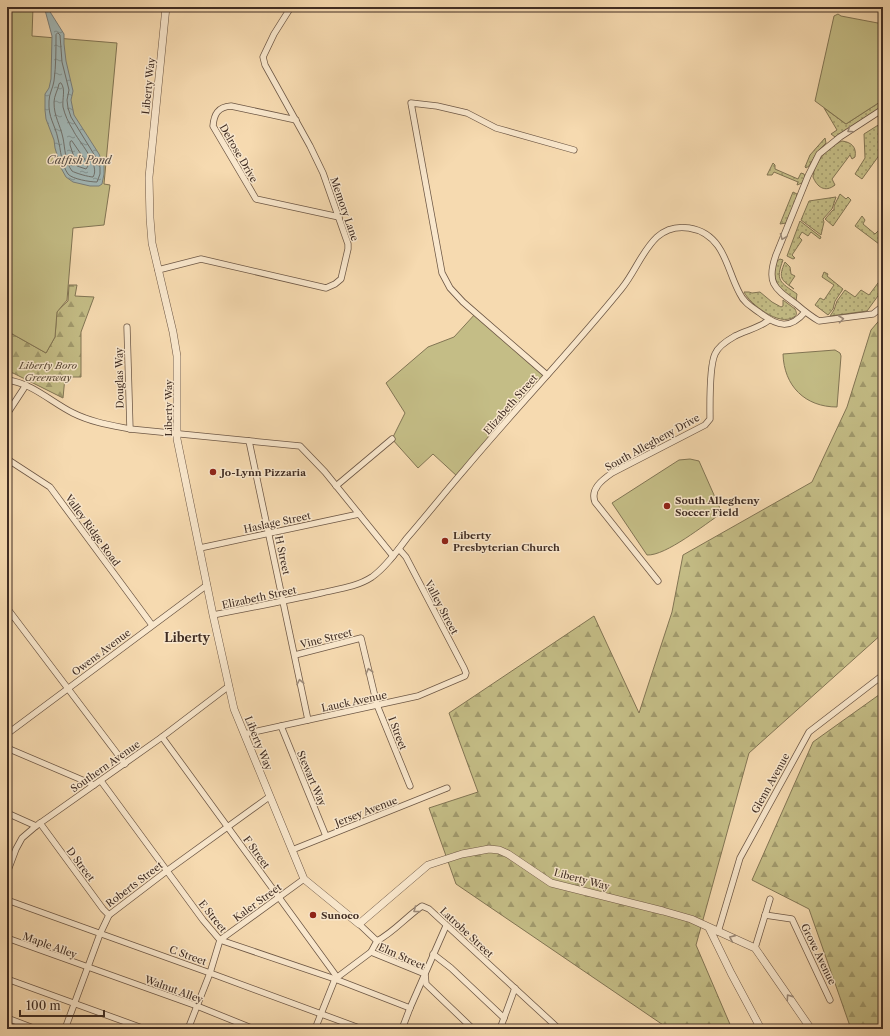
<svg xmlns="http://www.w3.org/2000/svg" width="890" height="1036" font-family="'Libre Caslon Text',serif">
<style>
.grass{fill:url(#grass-dots);stroke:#827554}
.forest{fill:url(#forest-firs);stroke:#827554}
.park{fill:#c4bd86;stroke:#827554}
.water{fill:url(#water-ripples);stroke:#7b807c}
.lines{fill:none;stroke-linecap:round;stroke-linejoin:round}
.shore{stroke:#71726d;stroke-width:1}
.minor-casing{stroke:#6e5846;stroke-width:7}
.tertiary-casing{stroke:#6e5846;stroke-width:8}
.minor{stroke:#f9e7cc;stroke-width:5.5}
.tertiary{stroke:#f9e7cc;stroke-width:7}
.oneway{stroke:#9c8a78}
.poi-dot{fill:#8f2418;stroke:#f9e7cc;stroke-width:1.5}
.labels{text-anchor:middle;stroke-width:3;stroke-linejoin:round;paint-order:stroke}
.street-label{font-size:10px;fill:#402d23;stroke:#f9e7cc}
.park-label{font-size:10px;font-style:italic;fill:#5a4a37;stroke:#f9e7cc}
.poi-label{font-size:10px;font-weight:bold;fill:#402d23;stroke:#f9e7cc;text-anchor:start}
.water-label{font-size:11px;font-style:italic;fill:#585048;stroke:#f9e7cc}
.quarter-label{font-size:12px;font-weight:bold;fill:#402d23;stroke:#f9e7cc}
</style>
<defs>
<pattern id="grass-dots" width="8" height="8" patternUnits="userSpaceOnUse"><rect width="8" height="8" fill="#c4bd86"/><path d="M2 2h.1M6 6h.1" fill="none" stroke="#a19a6d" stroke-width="1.8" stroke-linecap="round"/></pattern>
<pattern id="forest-firs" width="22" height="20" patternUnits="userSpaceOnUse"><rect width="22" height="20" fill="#c4bd86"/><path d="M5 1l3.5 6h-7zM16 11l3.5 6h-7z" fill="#a19a6d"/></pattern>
<pattern id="water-ripples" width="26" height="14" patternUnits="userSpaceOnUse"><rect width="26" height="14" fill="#a2b8b7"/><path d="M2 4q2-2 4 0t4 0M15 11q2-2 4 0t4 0" fill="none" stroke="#859694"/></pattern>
</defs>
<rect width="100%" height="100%" fill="#f6dab0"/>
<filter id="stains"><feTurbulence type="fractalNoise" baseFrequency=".005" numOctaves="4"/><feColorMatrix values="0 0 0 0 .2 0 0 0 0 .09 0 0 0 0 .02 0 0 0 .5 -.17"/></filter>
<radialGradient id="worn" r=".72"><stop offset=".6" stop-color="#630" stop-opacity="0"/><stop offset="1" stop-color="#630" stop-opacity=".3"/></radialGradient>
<g class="grass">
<polygon points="883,100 883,106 835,137 831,134 837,130 824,108 846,124"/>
<polygon points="883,122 883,150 862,179 855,174 865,158 864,134"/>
<polygon points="825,138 826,143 818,151 809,166 806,168 805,167 810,155"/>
<path d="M842,141C851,142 857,147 855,157L852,159L850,155L832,179L835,185C825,193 817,187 813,177C814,162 828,147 842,141Z"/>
<polygon points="773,163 775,165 775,169 798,179 801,173 804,174 805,177 802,183 797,185 798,182 774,172 772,175 767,175"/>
<path d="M793,192L797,194C796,204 789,214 786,223L780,224Z"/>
<polygon points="840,194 846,199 848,197 851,200 833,226 825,219 833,210 834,210 834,206"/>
<polygon points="836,197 832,209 823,219 824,222 821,235 801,220 809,201"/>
<polygon points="862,216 865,220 863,224 875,234 879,230 883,242 883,247 855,226"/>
<polygon points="800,221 821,237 820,239 811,232 808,236 802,232 799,237 802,240 792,255 795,258 793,259 787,256"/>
<path d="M780,259L783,260C775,281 780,282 797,294L796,301C780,290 770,282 777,261Z"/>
<path d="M785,262L790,267L791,274L795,276L789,285L794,289C781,280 778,278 785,262Z"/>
<polygon points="824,272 828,274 827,276 843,289 835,301 833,309 828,315 815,305 820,298 824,300 834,285 822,277"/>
<polygon points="881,279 883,280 883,289 867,311 830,316 834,310 837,301 845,290 855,297 861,290 869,295"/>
<path d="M744,292H749L752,293L760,292L772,302L781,307L783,306V300L795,309C797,313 797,315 794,317C779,327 750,304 744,292Z"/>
</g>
<g class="forest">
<polygon points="69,285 77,285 75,296 94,297 81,332 81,377 65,377 63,398 13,373 7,373 7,331 46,353 55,337 57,311 68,301"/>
<polygon points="883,316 883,633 749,753 696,945 732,1029 669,1029 456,884 429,808 478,792 449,713 594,616 639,713 672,612 683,555 812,482 847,407 871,330"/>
<polygon points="883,692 883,1029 851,1029 809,909 752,880 813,742"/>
</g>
<g class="park">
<polygon points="7,7 33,7 32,36 117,43 104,184 110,185 104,225 73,228 67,300 57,312 55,337 46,353 7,331"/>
<polygon points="838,14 841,16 883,24 883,100 846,124 815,101 834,16"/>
<polygon points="476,313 547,375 458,477 433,454 418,468 392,439 405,413 386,383 428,347 454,337"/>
<path d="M835,350L840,353L841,356L837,407C805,407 784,386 783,354Z"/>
<path d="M690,459L699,461L722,513C705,524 666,556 647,555L612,503L679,460Z"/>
</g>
<polygon class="water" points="46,7 47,7 64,34 64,44 66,61 73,91 71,100 74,115 99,154 104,166 104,174 102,184 99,186 90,186 73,182 66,177 61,168 55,148 54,140 46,119 45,110 45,94 49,88 51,79 52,36 45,10"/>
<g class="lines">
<g class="shore">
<path d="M58,33L60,35L62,62L69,90L67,100L68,108L71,117L95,156L100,167V174L97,182C90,182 72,179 68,174C61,164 61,150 58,139C55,124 48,118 49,101C49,94 53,88 54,81C56,66 56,50 56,35Z"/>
<path d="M61,83C66,89 62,99 63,107C65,115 68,122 73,130C78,141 101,165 93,177C89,177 75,173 72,171C65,162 65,148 63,138C60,124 54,117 54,102C54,96 58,90 59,84Z"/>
<polygon points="72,141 85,160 88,166 86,169 77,166 70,145 70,142"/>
</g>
<defs>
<g id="minor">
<path d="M883,109L840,137L819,154L808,176L776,255C766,283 774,288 796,304C803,310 810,316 819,321L873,314L883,306"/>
<path d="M296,120L231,106C218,107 214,114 213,126L256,199L339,217"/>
<polyline points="158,270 201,259 326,288 335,284 341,279 348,249 348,244 323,173 310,146 265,65 263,57 274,34 291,7"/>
<polyline points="127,327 130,429"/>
<polyline points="547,375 463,302 450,288 442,273 411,103 437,106 467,113 496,128 574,150"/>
<path d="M7,380C32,383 51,402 73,413C91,422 110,425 130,429L300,446L325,472L393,556"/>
<polyline points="7,414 26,385"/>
<polyline points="249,441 308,720"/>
<polyline points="7,459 50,487 152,625"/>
<polyline points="336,486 392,439"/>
<polyline points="200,548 359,514"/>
<path d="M658,581L595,502C590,489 602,480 612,473L705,425L710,419C710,404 709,367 715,354C718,346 728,340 735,336C747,330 759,328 769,320"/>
<polyline points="7,608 125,764"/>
<path d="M213,615C249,608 285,601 321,593C338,589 357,587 372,577C386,567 397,551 407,538C427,515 445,492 465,469C516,408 572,350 622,288C635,272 642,251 657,237C675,221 704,226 718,246C728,260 731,278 740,294C744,303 752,307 760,313C777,326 790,330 805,312"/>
<polyline points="295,655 361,638 377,705 410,786"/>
<polyline points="281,726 326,836"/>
<polyline points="7,734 207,585"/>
<polyline points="244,734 418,696 465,676 466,673 464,668 406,557 399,549"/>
<polyline points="162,737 337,977"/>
<polyline points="7,748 94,785"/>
<polyline points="101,781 203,920 220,940 335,979 410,1008"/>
<polyline points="7,813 36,826"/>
<polyline points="40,823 103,909 109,915"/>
<polyline points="292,850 447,788"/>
<polyline points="7,873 16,849 22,838 36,826 162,737 229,686"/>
<polyline points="7,900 210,973 362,1029"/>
<polyline points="765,915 792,919 830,1000"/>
<polyline points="359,924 377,941"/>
<polyline points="718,932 740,858 809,732 883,675"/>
<polyline points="7,938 197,1006 254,1029"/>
<path d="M377,941C394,932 406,917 422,906L429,909L559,1029"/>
<polyline points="755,948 770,899"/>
<polyline points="371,952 425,974 426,984 473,1029"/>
<polyline points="433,954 451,968 504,1018"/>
<polyline points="7,979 145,1029"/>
<polyline points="7,1018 36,1029"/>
<polyline points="65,1029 100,934 109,915 168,870 269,797"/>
<polyline points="188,1029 210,973 220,940 304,879"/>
<polyline points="315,1029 335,979 371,952 377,941"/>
<polyline points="402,1029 410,1008 446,926"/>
<polyline points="500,1029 515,988"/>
</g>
<g id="tertiary">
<polyline points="166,7 149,177 150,218 152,243 173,332 177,356 177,439 213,615 234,709 304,879 359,924 428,865 462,854 489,849 499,850 508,854 551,883 663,911 691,919 755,948 811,1029"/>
<polyline points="709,928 731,973 761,1029"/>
</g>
</defs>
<use href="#minor" class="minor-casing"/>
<use href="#tertiary" class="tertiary-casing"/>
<use href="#minor" class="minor"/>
<use href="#tertiary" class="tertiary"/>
</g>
<defs><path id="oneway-chevron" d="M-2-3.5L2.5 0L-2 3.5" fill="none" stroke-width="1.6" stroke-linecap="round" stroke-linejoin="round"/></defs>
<g class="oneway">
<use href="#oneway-chevron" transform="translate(850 130) rotate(146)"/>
<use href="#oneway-chevron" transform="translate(783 237) rotate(112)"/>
<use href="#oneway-chevron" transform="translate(841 319) rotate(-7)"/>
<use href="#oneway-chevron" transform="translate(369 671) rotate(-104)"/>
<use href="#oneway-chevron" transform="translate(300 682) rotate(-101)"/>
<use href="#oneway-chevron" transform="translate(416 910) rotate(144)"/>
<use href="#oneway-chevron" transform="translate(732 938) rotate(-156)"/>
<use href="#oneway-chevron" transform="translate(789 997) rotate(-125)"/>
</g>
<g class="poi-dot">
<circle cx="213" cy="472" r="4"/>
<circle cx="667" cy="506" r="4"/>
<circle cx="445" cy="541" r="4"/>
<circle cx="313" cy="915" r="4"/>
</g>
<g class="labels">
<g class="street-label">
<text transform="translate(148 86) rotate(-84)" y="4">Liberty Way</text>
<text transform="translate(239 153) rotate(60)" y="4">Delrose Drive</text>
<text transform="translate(345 209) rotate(71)" y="4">Memory Lane</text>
<text transform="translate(119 378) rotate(-91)" y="4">Douglas Way</text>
<text transform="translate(510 404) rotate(-49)" y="4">Elizabeth Street</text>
<text transform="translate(168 408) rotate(-90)" y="4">Liberty Way</text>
<text transform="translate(652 442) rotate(-29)" y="4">South Allegheny Drive</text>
<text transform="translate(277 522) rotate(-12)" y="4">Haslage Street</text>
<text transform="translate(93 530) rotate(54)" y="4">Valley Ridge Road</text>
<text transform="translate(283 555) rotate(78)" y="4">H Street</text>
<text transform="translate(259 597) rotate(-12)" y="4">Elizabeth Street</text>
<text transform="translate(442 607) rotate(62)" y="4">Valley Street</text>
<text transform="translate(326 638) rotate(-14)" y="4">Vine Street</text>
<text transform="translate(101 652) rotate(-37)" y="4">Owens Avenue</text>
<text transform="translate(354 701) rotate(-12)" y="4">Lauck Avenue</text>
<text transform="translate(398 733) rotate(69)" y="4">I Street</text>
<text transform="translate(259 743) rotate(68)" y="4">Liberty Way</text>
<text transform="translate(105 766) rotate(-35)" y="4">Southern Avenue</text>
<text transform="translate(312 778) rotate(67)" y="4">Stewart Way</text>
<text transform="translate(770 783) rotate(-61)" y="4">Glenn Avenue</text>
<text transform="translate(366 811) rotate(-21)" y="4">Jersey Avenue</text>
<text transform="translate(257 852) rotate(54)" y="4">F Street</text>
<text transform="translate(81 864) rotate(53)" y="4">D Street</text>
<text transform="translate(582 879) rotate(15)" y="4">Liberty Way</text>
<text transform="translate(134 884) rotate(-37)" y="4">Roberts Street</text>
<text transform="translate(257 902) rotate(-36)" y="4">Kaler Street</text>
<text transform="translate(213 916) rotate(51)" y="4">E Street</text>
<text transform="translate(467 932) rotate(43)" y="4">Latrobe Street</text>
<text transform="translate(50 945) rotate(20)" y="4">Maple Alley</text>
<text transform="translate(819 954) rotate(64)" y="4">Grove Avenue</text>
<text transform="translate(188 955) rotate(20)" y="4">C Street</text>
<text transform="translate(402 956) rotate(24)" y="4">Elm Street</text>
<text transform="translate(174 989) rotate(20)" y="4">Walnut Alley</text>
</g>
<g class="park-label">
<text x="48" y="369">Liberty Boro<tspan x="48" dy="12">Greenway</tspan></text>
</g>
<g class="poi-label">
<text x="221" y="476">Jo-Lynn Pizzaria</text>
<text x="675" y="504">South Allegheny<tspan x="675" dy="12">Soccer Field</tspan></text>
<text x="453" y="539">Liberty<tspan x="453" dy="12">Presbyterian Church</tspan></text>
<text x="321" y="919">Sunoco</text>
</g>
<g class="water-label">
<text x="79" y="164">Catfish Pond</text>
</g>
<g class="quarter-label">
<text x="187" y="642">Liberty</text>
</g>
</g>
<rect width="890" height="1036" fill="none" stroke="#f6dab0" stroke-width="24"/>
<rect x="8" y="8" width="874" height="1020" fill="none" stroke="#402d23" stroke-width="2"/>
<rect x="12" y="12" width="866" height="1012" fill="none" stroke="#402d23"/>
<path d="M20 1010v6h84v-6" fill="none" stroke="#402d23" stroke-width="2"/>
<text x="26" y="1010" font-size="12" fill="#402d23" stroke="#f9e7cc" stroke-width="3" paint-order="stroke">100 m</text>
<rect width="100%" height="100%" filter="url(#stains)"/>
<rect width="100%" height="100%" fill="url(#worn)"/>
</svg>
